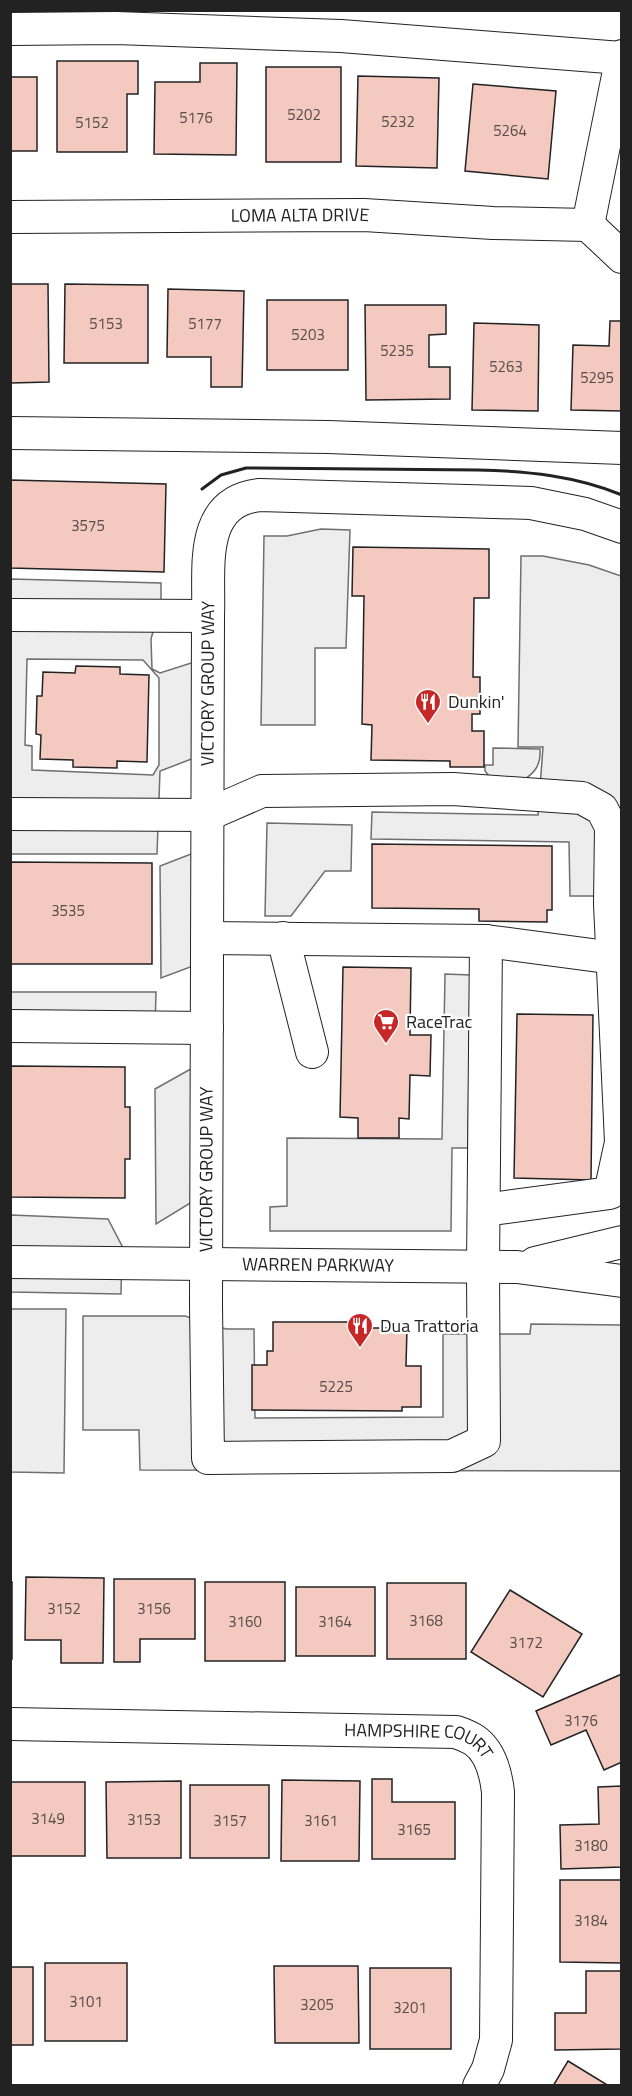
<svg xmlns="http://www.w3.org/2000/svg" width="632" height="2096" font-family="'Titillium Web',sans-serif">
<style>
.green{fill:#eee;stroke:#6f6f6f;stroke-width:1.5}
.parking{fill:#ededed;stroke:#6f6f6f;stroke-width:1.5;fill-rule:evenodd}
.building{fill:#f3c9c0;stroke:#222;stroke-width:1.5}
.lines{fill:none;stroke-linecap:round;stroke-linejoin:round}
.minor-casing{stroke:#222;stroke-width:34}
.minor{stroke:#fff;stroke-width:32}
.wall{stroke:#222;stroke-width:3}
.labels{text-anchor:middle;stroke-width:4.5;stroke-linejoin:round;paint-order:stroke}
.number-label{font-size:15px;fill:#564c4a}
.street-label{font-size:18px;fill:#222;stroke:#fff}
.poi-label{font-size:18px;fill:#222;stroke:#fff;text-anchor:start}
</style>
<rect width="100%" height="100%" fill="#fff"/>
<g class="green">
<path d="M493,748L540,749C541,765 535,773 522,781L489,776L485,771V765H493Z"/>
<polygon points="11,1309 66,1309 64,1473 11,1472"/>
</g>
<g class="parking">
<polygon points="321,529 350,530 346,648 315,648 315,725 261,725 264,536 287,536"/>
<polygon points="521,556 543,556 589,565 621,576 621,902 595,896 570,896 569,842 371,839 372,812 538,815 543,747 518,747"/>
<path d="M11,579L161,583V603L151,639L152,669L160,673L210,657V752L160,771L157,854H11ZM27,659L143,660L159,678V765L153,775L32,770V746L25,745Z"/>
<polygon points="267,823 352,825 351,871 325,871 291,916 265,916"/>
<polygon points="209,847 209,960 161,978 160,866"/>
<polygon points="445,974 470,975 468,1148 452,1148 451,1231 270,1231 270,1207 287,1206 287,1138 442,1139"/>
<polygon points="11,992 156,992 155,1029 11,1028"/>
<polygon points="212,1057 210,1191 156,1224 155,1089"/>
<polygon points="11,1215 108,1219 122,1246 121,1294 11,1292"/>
<polygon points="83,1316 185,1316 226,1329 254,1329 255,1418 443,1417 443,1334 530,1334 531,1324 621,1325 621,1471 140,1470 139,1430 83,1430"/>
</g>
<g class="building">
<polygon points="57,61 138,61 138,94 127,94 127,152 57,152"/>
<polygon points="200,63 237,63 236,155 154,154 155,82 200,82"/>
<rect x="266" y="67" width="75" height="95"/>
<polygon points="358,76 439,78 437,168 356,166"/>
<rect x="10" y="77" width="27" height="74"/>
<polygon points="473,84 556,91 548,179 465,171"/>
<polygon points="10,284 48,284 49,382 11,383"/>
<polygon points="65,284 148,285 148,363 64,363"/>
<polygon points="168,289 244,291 242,387 211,387 211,357 167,357"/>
<rect x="267" y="300" width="81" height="70"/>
<polygon points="365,305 446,305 446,334 429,335 429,367 450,367 450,399 366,400"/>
<polygon points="610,321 622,321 622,411 571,410 573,345 609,346"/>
<polygon points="474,323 539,325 538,411 472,410"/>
<polygon points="10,480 166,484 164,572 10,568"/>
<polygon points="353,547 489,549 489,598 474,598 473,677 480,677 480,714 472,714 472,731 484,731 484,767 450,767 450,761 371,760 372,725 362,724 364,596 352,596"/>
<polygon points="76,666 120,667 120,674 149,675 147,762 117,761 117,768 73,767 73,760 40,759 41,735 36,734 37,696 42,696 43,672 75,673"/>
<polygon points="372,844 552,846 552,910 547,910 547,922 479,921 479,909 372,908"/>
<polygon points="10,862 152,863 152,964 10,964"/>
<polygon points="343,967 411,968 410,1035 431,1035 430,1076 410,1075 409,1119 399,1118 399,1138 358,1138 358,1118 340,1117"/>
<polygon points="517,1014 593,1015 591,1180 514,1178"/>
<polygon points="10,1066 125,1067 125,1107 130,1107 130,1159 125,1159 125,1198 10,1197"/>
<polygon points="273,1322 356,1322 356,1328 407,1328 406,1366 421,1366 421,1407 402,1407 402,1411 252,1410 252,1365 267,1365 267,1351 273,1351"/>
<polygon points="26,1577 104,1578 103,1663 61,1663 61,1640 25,1640"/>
<polygon points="114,1579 195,1579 195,1639 140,1639 140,1662 114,1662"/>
<rect x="10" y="1582" width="2" height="77"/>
<rect x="205" y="1582" width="80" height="79"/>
<rect x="387" y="1583" width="79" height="76"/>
<rect x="296" y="1587" width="79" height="69"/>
<polygon points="510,1590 582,1634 543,1697 471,1652"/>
<polygon points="622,1674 622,1762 604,1770 586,1730 551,1745 536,1711"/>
<polygon points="372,1779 392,1779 392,1802 455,1802 455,1859 372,1859"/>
<polygon points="282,1780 360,1781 359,1861 281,1861"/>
<polygon points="181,1781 181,1858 107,1858 106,1782"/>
<rect x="10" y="1782" width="75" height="74"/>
<rect x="190" y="1785" width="79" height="73"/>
<polygon points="622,1786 622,1867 561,1869 560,1825 599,1824 598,1787"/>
<polygon points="560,1880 622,1880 622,1963 560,1962"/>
<rect x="45" y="1963" width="82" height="78"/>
<polygon points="274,1966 358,1966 359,2043 275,2043"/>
<rect x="10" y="1967" width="23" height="78"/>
<rect x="370" y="1968" width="81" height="81"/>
<polygon points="586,1971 622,1971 622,2049 555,2050 555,2013 586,2013"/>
<polygon points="568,2061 609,2086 553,2086"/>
</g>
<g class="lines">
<defs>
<g id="minor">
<polyline points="10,29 116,28 341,36 621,58"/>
<path id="s1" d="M10,217L364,215L493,223L588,225"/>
<polyline points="588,225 622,56"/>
<polyline points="588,225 622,257"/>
<polyline points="10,433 328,437 622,448"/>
<polyline points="10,615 208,616"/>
<polyline points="10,814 207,815 262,791 453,789 582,798 602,809 611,827 610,904 621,1142 610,1193 484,1210"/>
<polyline points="207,938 486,941 622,959"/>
<polyline points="283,938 312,1052"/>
<path id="s2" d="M486,941L483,1268L484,1441L452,1456L208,1458L206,1305L208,616C210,569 197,502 260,495L531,503L585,514L622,527"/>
<polyline points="10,1026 207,1028"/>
<path id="s3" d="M10,1262L517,1267L622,1281"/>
<polyline points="535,1263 622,1242"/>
<path id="s4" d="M10,1724L456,1732C462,1734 469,1737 474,1740C490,1751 496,1774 498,1792L496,2040L488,2069L479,2086"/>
</g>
</defs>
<use href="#minor" class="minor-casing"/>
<use href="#minor" class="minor"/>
<path class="wall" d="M202,489L221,475L246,468L478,470C527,471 576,476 622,495"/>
</g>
<defs>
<symbol id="restaurant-pin" viewBox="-11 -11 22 30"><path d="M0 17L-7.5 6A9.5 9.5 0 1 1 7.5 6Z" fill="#c62828" stroke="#fff"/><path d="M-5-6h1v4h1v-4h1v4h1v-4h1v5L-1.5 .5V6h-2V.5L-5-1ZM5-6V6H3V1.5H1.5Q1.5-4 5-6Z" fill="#fff"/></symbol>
<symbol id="supermarket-pin" viewBox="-11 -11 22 30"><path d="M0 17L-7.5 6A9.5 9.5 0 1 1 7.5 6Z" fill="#c62828" stroke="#fff"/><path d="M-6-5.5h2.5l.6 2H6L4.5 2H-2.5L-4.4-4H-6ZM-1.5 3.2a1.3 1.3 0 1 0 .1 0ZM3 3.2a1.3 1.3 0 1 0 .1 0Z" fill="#fff"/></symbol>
</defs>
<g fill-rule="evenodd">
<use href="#restaurant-pin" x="413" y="687" width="30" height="40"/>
<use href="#supermarket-pin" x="371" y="1007" width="30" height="40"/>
<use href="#restaurant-pin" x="345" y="1311" width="30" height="40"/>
</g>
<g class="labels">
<g class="number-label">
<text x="304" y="120">5202</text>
<text x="196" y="123">5176</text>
<text x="398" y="127">5232</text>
<text x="92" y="128">5152</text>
<text x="510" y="136">5264</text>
<text x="106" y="329">5153</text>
<text x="205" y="329">5177</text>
<text x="308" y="340">5203</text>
<text x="397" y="356">5235</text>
<text x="506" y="372">5263</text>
<text x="597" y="383">5295</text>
<text x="88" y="531">3575</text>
<text x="68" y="916">3535</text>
<text x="336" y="1392">5225</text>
<text x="64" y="1614">3152</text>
<text x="154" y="1614">3156</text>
<text x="426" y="1626">3168</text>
<text x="245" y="1627">3160</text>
<text x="335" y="1627">3164</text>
<text x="526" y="1648">3172</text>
<text x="581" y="1726">3176</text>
<text x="48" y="1824">3149</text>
<text x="144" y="1825">3153</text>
<text x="230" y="1826">3157</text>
<text x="321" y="1826">3161</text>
<text x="414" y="1835">3165</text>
<text x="591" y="1851">3180</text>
<text x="591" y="1926">3184</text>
<text x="86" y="2007">3101</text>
<text x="317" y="2010">3205</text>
<text x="410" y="2013">3201</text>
</g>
<g class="street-label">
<text dy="6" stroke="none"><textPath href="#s1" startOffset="290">LOMA ALTA DRIVE</textPath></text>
<text dy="6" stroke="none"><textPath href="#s2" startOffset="1554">VICTORY GROUP WAY</textPath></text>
<text dy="6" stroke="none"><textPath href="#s2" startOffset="1068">VICTORY GROUP WAY</textPath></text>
<text dy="6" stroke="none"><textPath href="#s3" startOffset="308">WARREN PARKWAY</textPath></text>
<text dy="6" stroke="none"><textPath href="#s4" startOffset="411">HAMPSHIRE COURT</textPath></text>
</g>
<g class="poi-label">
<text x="448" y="708">Dunkin'</text>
<text x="406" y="1028">RaceTrac</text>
<text x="380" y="1332">Dua Trattoria</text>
</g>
</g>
<rect width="632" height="2096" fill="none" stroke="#222222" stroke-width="24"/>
</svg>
